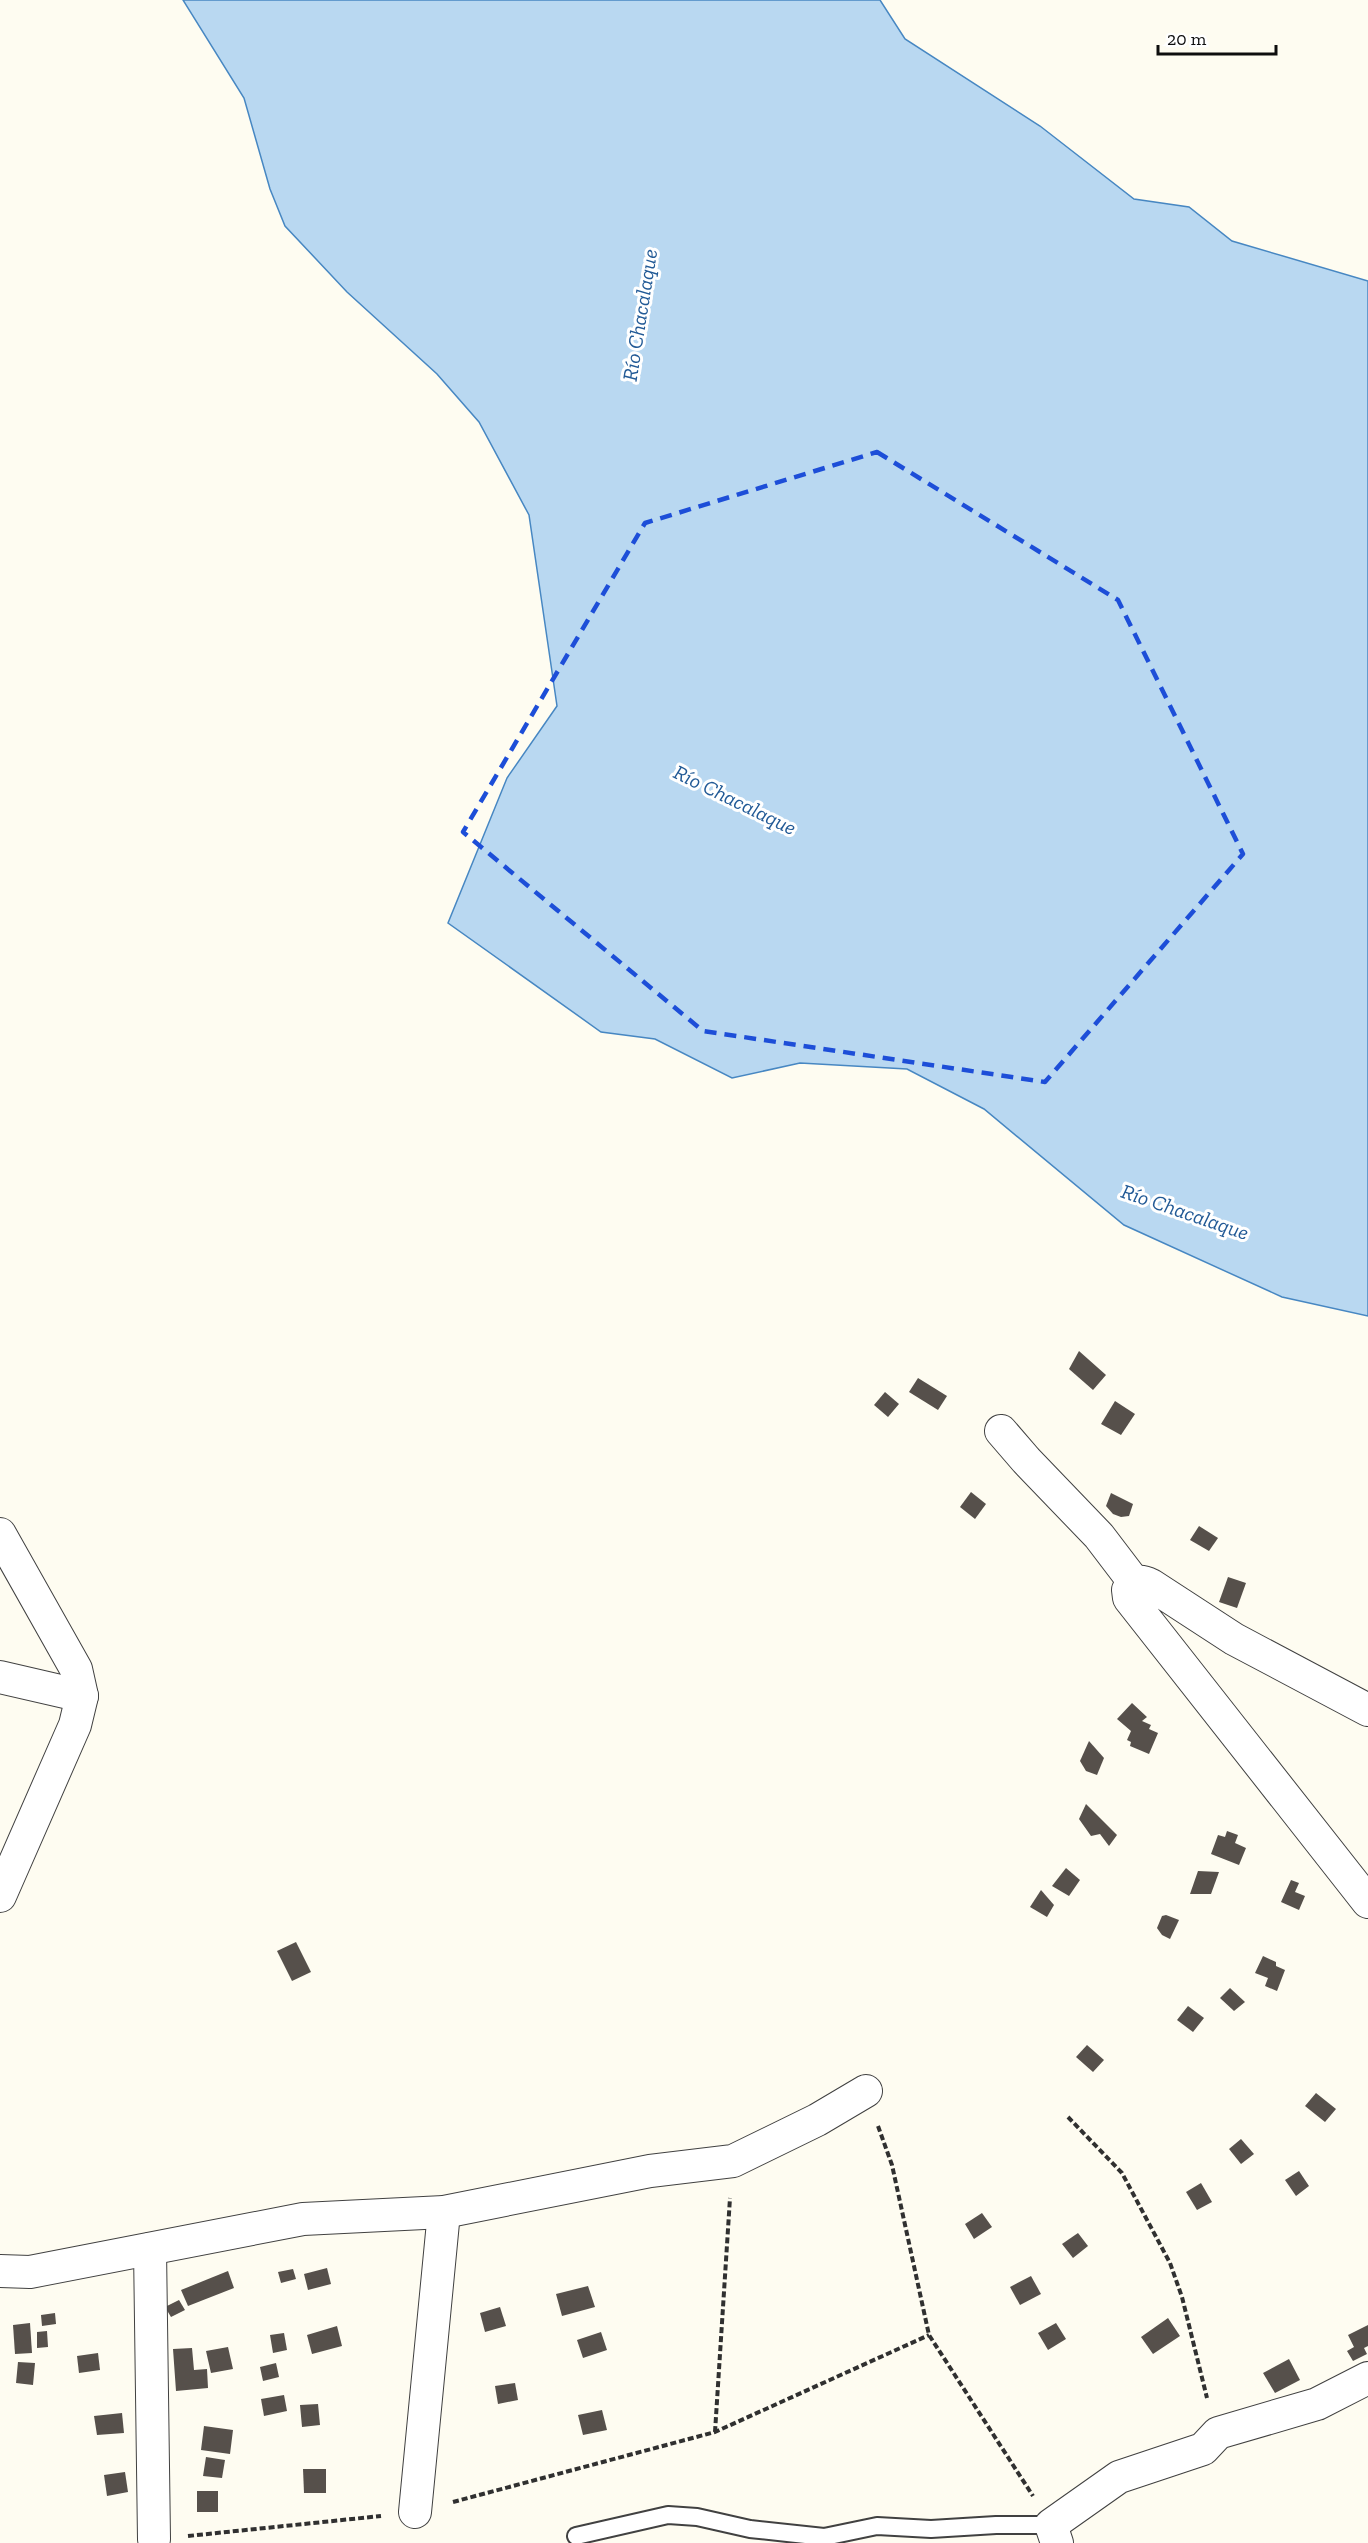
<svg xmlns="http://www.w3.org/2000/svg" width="1368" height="2543" font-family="'Zilla Slab',serif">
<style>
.water{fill:#b9d8f1;stroke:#4787c2;stroke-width:1.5}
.building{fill:#56504b}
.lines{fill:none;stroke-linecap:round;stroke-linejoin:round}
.service-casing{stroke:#414141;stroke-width:20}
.minor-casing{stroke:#414141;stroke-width:34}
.path{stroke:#303030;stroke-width:4;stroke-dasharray:6 3;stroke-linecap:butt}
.service{stroke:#fff;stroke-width:16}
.minor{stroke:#fff;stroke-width:32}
.marked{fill:none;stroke:#1d4ed8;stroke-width:4.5;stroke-dasharray:12 8;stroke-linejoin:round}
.labels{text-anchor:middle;stroke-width:6;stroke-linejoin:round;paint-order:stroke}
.water-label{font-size:21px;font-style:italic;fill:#225a96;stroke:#fff}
</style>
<rect width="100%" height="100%" fill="#fefcf1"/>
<polygon class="water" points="183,0 880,0 905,39 1040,126 1134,199 1189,207 1232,241 1368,281 1368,1316 1282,1297 1124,1225 984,1109 907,1069 800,1063 732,1078 655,1039 601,1032 448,923 507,778 557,706 529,515 479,422 437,374 347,292 285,226 270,189 244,98"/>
<g class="building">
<polygon points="1079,1351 1106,1375 1093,1390 1069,1369"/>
<polygon points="918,1378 947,1396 938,1410 909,1392"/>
<polygon points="885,1392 899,1404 888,1417 874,1405"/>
<polygon points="1115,1401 1135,1414 1121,1435 1101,1424"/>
<polygon points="971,1492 986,1504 975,1519 960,1507"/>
<polygon points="1111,1493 1133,1504 1129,1516 1121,1517 1113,1514 1106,1506"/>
<polygon points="1199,1526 1218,1538 1209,1551 1190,1540"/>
<polygon points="1228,1577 1246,1583 1237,1608 1219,1602"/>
<polygon points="1132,1703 1147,1717 1142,1721 1151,1725 1149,1729 1158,1733 1149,1754 1130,1746 1131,1742 1127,1740 1131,1731 1117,1719"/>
<polygon points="1089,1741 1104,1758 1097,1775 1086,1771 1080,1761"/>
<polygon points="1086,1804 1117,1835 1109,1846 1100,1834 1091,1836 1079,1819"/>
<polygon points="1227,1831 1238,1835 1235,1843 1246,1848 1239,1865 1211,1854 1218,1835 1225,1837"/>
<polygon points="1066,1868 1080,1880 1069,1896 1052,1886"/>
<polygon points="1198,1871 1219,1872 1211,1894 1190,1894"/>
<polygon points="1291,1880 1299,1883 1295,1892 1305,1896 1299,1910 1281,1902"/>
<polygon points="1041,1890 1054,1905 1047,1917 1030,1907"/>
<polygon points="1166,1915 1179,1920 1170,1939 1162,1935 1157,1928 1162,1916"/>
<polygon points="296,1942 311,1972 292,1981 277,1951"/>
<polygon points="1263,1956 1276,1962 1276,1966 1285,1970 1277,1991 1265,1986 1268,1978 1255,1973"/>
<polygon points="1230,1988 1245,2002 1234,2011 1220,1998"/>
<polygon points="1188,2006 1204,2018 1193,2032 1177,2020"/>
<polygon points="1087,2045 1104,2060 1093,2072 1076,2057"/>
<polygon points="1316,2093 1336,2109 1325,2122 1305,2106"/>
<polygon points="1241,2139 1254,2154 1241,2164 1229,2149"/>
<polygon points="1299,2171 1309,2186 1296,2196 1285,2180"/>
<polygon points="1201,2183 1212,2202 1197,2210 1186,2192"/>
<polygon points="982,2213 992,2227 974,2239 965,2224"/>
<polygon points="1078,2233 1088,2246 1073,2258 1062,2244"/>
<polygon points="327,2268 331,2284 308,2290 304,2274"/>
<polygon points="293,2269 296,2279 281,2283 278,2272"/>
<polygon points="228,2271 234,2288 188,2306 181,2290"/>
<polygon points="1031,2276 1041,2294 1020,2305 1010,2287"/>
<polygon points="588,2286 595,2307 562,2316 556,2294"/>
<polygon points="179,2300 185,2310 171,2317 165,2307"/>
<polygon points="500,2307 506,2326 485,2332 480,2313"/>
<polygon points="55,2313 56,2324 42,2326 41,2315"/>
<polygon points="1168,2318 1180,2336 1153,2354 1141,2337"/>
<polygon points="30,2323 32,2353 15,2354 13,2325"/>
<polygon points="1056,2323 1066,2339 1048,2350 1038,2333"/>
<polygon points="1368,2325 1368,2346 1364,2348 1367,2354 1353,2361 1347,2351 1354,2347 1348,2335"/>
<polygon points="337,2326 342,2346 312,2354 307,2335"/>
<polygon points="47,2331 48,2347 37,2348 37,2332"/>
<polygon points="601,2332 607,2350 583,2358 577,2340"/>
<polygon points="284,2333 287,2350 273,2353 270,2335"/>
<polygon points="228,2347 233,2369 211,2373 206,2351"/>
<polygon points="192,2348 194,2370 207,2369 208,2388 176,2391 173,2349"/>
<polygon points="98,2353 100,2370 79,2373 77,2356"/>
<polygon points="1289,2359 1300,2380 1275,2393 1263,2373"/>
<polygon points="18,2362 35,2363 33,2385 16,2383"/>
<polygon points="276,2363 279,2377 263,2381 260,2367"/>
<polygon points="515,2383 518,2400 498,2404 495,2386"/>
<polygon points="284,2395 287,2411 264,2416 261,2399"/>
<polygon points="318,2404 320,2425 302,2427 300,2405"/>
<polygon points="602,2410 607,2430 583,2435 578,2415"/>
<polygon points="122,2413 124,2433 97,2435 94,2416"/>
<polygon points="204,2426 233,2430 230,2454 201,2450"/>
<polygon points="206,2457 225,2460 222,2478 203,2476"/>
<polygon points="303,2469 326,2469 326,2493 304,2493"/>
<polygon points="125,2472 128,2492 107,2496 104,2475"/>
<rect x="197" y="2491" width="21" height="21"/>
</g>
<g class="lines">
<defs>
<polyline id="service" points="576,2536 668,2515 697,2517 750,2529 824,2537 877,2526 931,2529 996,2525 1051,2525"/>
<g id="minor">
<polyline points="1001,1431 1026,1460 1099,1536 1134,1582"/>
<polyline points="0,1534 76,1669 82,1696 75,1725 0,1896"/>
<polyline points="0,1677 82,1696"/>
<path d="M1368,1710L1234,1639L1151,1585C1141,1580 1136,1580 1128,1590L1129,1598L1368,1902"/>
<polyline points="150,2249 154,2539"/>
<polyline points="0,2271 30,2272 303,2219 444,2212 650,2171 733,2161 817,2120 866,2091"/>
<polyline points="415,2512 444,2212"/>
<polyline points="1057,2543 1051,2525 1119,2477 1203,2449 1218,2433 1317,2404 1368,2378"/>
</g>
</defs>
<use href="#service" class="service-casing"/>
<use href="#minor" class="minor-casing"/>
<g class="path">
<polyline points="1068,2117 1122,2173 1170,2263 1182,2297 1207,2398"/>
<polyline points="878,2126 892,2165 929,2335 1033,2496"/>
<polyline points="715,2432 730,2198"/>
<polyline points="453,2502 715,2432 929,2335"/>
<polyline points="188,2536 381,2516"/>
</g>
<use href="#service" class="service"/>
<use href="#minor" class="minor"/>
</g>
<path class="marked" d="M877,452L1118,600L1243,854L1045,1082L703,1031L463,832L645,523Z"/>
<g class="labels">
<g class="water-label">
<text transform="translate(640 315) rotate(-81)" y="7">Río Chacalaque</text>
<text transform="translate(735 800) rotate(26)" y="7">Río Chacalaque</text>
<text transform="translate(1185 1212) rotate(19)" y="7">Río Chacalaque</text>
</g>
</g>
<path d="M1158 45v9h118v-9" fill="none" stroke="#0e0e0e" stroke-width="3"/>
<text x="1167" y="45" font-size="18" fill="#0e0e0e" stroke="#ffffff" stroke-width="4.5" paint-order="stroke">20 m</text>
</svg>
